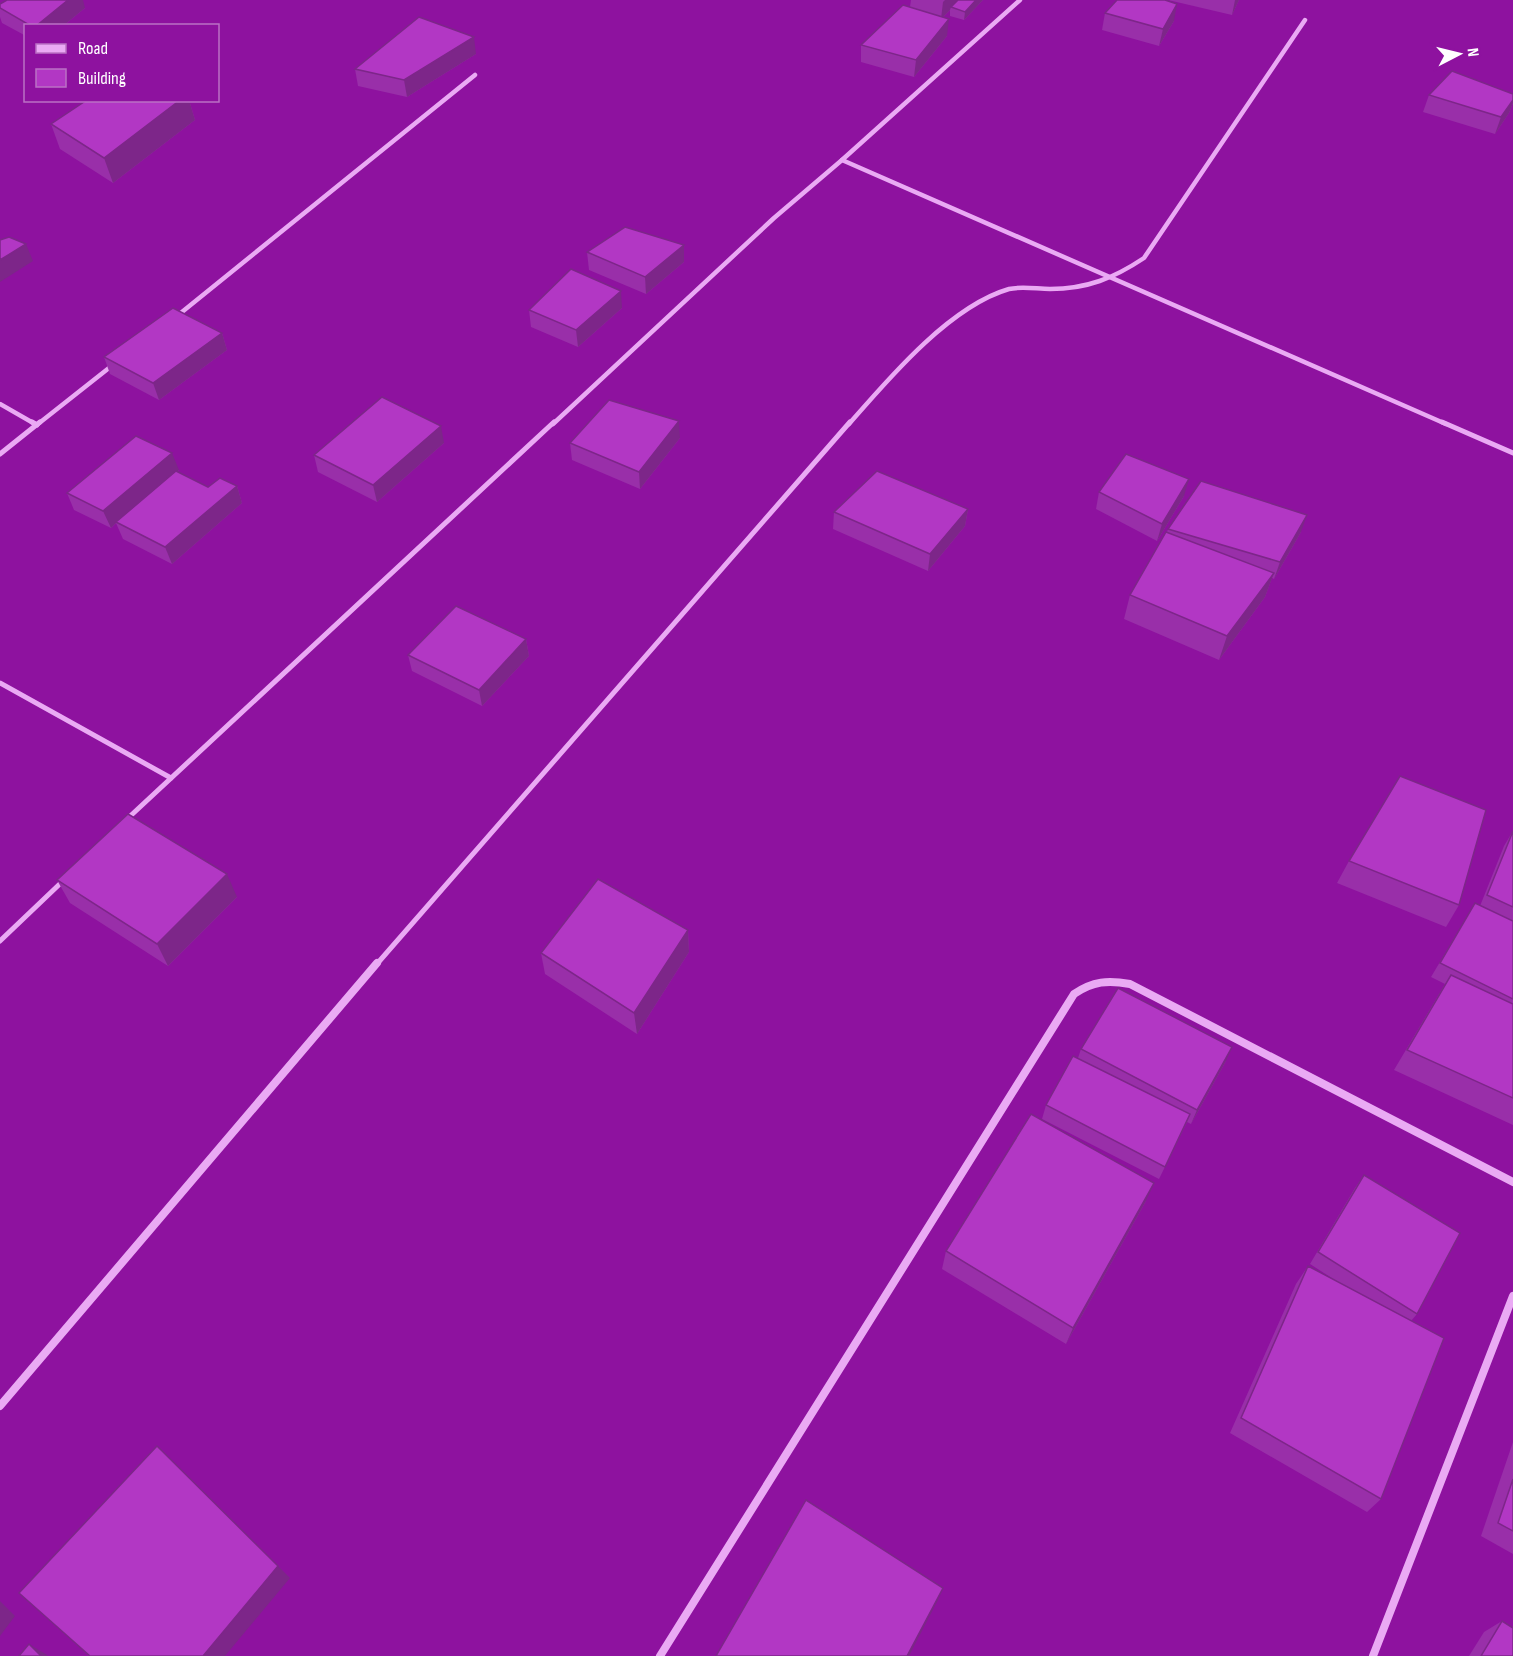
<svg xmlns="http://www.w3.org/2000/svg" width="1513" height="1656" font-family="'Sofia Sans Condensed',sans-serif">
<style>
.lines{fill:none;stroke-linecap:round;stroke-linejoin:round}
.minor-far2{stroke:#eaaaf4;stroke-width:4.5}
.minor-far1{stroke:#eaaaf4;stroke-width:5}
.minor{stroke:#eaaaf4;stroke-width:8}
.wall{fill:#992fa9}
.shaded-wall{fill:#7d2689}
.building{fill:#b237c4;stroke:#7d2689;stroke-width:1.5}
</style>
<rect width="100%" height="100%" fill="#8e129f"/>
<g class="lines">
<g class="minor-far2">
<polyline points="1020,0 842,160 1446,424"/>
<polyline points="177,316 475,75"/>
<polyline points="0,404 35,424"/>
<polyline points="38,424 114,364"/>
<polyline points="553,424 774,218 842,160"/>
<path d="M849,424C889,378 950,306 1009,289C1022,286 1037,289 1050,289C1087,289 1114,278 1144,258L1305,20"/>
</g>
<g class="minor-far1">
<polyline points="32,422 37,425"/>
<polyline points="1442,422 1513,453"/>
<polyline points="0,454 40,422"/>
<polyline points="0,683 171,778"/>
<polyline points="126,820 554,422"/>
<polyline points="0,941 65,879"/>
<polyline points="376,965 850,422"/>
</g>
<g class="minor">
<polyline points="0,1406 377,963"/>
<path d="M660,1656L1074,994C1093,981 1108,980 1130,984L1513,1182"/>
<polyline points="1373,1656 1513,1296"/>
</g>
</g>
<g class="wall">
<polygon points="911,0 983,0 964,20 950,16 950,10 943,17 947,36 914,77 861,62 861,45 910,7"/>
<polygon points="1168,0 1239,0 1232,15"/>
<polygon points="0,4 85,8 63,26 26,26 26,36 2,23 0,17"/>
<polygon points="1105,13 1174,21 1159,46 1102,30"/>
<polygon points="476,54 407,97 358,86 355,69"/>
<polygon points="1513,94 1513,103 1509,113 1495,134 1423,112 1429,95"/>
<polygon points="87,100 189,100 195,120 113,183 60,149 51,124"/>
<polygon points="684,245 684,262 646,294 589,270 587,252"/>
<polygon points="622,308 578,347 531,327 529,310"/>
<polygon points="222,333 227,350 159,400 110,374 104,357"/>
<polygon points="680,438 640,489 572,460 570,443"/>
<polygon points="444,443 377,502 318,472 314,455"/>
<polygon points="179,470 177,472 208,487 237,486 242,503 172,564 123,539 116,523 111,528 74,510 67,493"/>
<polygon points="1099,492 1184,496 1157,541 1096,509"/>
<polygon points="968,509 965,526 928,571 833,529 834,512"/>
<polygon points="1168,529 1301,532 1274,579 1272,578 1265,597 1219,660 1124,619 1130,595 1167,532"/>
<polygon points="526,639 529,656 482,706 412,671 408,655"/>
<polygon points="1513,831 1513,1125 1394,1070 1445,984 1431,977 1475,903 1480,906 1504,846"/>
<polygon points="1349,861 1459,905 1446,927 1337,883"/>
<polygon points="57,880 237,897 168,966 70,903"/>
<polygon points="688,930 689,952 637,1034 545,974 541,953"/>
<polygon points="1081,1049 1226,1061 1191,1124 1187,1122 1159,1179 1042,1119 1046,1105 1078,1058"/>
<polygon points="1364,1175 1417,1314 1411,1321 1381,1499 1367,1512 1230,1433 1296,1284 1308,1266 1338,1282 1310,1264 1355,1188"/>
<polygon points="1146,1201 1066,1344 942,1269 946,1251"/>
<polygon points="1513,1442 1513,1554 1481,1536"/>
<polygon points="1502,1621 1513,1656 1469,1656 1484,1632"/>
</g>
<g class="shaded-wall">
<polygon points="68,0 83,0 85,8 63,26 36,26"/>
<polygon points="945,0 961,0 951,7 950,10 941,19 943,2"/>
<polygon points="976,0 983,0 964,20 965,12"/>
<polygon points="1235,0 1239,0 1232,15"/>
<polygon points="1177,4 1174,21 1159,46 1163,29"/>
<polygon points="949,19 947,36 914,77 916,60"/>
<polygon points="474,37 476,54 407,97 404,80"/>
<polygon points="180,100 189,100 195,120 113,183 104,158"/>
<polygon points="1513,100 1513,103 1509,113 1495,134 1501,117"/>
<polygon points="26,244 33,261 0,282 0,260"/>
<polygon points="684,245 684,262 646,294 645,277"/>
<polygon points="621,291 622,308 578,347 576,330"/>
<polygon points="222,333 227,350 159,400 153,383"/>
<polygon points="679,421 680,438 640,489 639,472"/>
<polygon points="441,426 444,443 377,502 373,485"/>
<polygon points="172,453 179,470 117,523 116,522 116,523 111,528 103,511"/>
<polygon points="1189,479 1184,496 1157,541 1162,524"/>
<polygon points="237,486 242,503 172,564 165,547"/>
<polygon points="968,509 965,526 928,571 930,554"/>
<polygon points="1307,515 1301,532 1274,579 1280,562"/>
<polygon points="1274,573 1265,597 1219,660 1227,636"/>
<polygon points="526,639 529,656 482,706 479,690"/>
<polygon points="227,874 237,897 168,966 157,944"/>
<polygon points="688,930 689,952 637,1034 634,1013"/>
<polygon points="1232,1047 1226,1061 1191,1124 1197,1110"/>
<polygon points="1154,1183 1146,1201 1066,1344 1073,1328"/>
<polygon points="278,1566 290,1578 225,1656 203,1656"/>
<polygon points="943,1588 938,1600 909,1656 907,1656"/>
<polygon points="0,1601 15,1616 0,1636"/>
<polygon points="29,1644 47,1655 48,1656 41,1656"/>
</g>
<g class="building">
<polygon points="7,0 68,0 36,26 31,26 0,8 0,4"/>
<polygon points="958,0 976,0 965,12 951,7"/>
<polygon points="1117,0 1165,0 1177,4 1163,29 1105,13"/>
<polygon points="903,5 949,19 916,60 861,45"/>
<polygon points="419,17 474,37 404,80 355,69"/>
<polygon points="1452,71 1513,94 1513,100 1501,117 1429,95"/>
<polygon points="87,100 180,100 104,158 51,124"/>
<polygon points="625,227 684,245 645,277 587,252"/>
<polygon points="9,237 26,244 0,260 0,240"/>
<polygon points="571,269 621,291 576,330 529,310"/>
<polygon points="173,308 222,333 153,383 104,357"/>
<polygon points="382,397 441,426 373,485 314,455"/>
<polygon points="609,400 679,421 639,472 570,443"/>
<polygon points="136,436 172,453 103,511 67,493"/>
<polygon points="1126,454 1189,479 1162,524 1099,492"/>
<polygon points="176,471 208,487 220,478 237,486 165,547 116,522"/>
<polygon points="877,471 968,509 930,554 834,512"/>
<polygon points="1201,481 1307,515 1280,562 1168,529"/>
<polygon points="1166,532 1274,573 1227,636 1130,595"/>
<polygon points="456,606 526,639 479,690 408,655"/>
<polygon points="1400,776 1486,810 1459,905 1349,861"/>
<polygon points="128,814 227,874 157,944 57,880"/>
<polygon points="1513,831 1513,907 1487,895"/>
<polygon points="598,879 688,930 634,1013 541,953"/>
<polygon points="1475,903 1513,921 1513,999 1440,963"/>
<polygon points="1451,975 1513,1004 1513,1098 1407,1050"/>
<polygon points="1118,988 1232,1047 1197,1110 1081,1049"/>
<polygon points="1073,1056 1190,1114 1165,1167 1046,1105"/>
<polygon points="1031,1114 1154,1183 1073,1328 946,1251"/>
<polygon points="1364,1175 1460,1233 1417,1314 1318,1252"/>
<polygon points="1308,1266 1444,1338 1381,1499 1241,1418"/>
<polygon points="157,1446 278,1566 203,1656 90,1656 19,1593"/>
<polygon points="1513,1479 1513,1531 1498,1523"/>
<polygon points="806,1500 943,1588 907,1656 716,1656"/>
<polygon points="1502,1621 1513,1628 1513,1656 1481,1656"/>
<polygon points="29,1644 41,1656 19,1656"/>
</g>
<rect x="24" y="24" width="195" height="78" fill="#8e129f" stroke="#bb71c5" stroke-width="1.5"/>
<rect x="36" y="44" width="30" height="9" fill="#eaaaf4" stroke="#bb71c5" stroke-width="1.5"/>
<text x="78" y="54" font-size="18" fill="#ffffff">Road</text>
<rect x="36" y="69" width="30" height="18" fill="#b237c4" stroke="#bb71c5" stroke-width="1.5"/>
<text x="78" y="84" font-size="18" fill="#ffffff">Building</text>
<g transform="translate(1459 54) rotate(83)" stroke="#8e129f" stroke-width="4.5" paint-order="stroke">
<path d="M0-4.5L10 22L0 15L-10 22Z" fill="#ffffff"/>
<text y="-9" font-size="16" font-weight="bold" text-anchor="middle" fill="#ffffff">N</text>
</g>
</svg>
